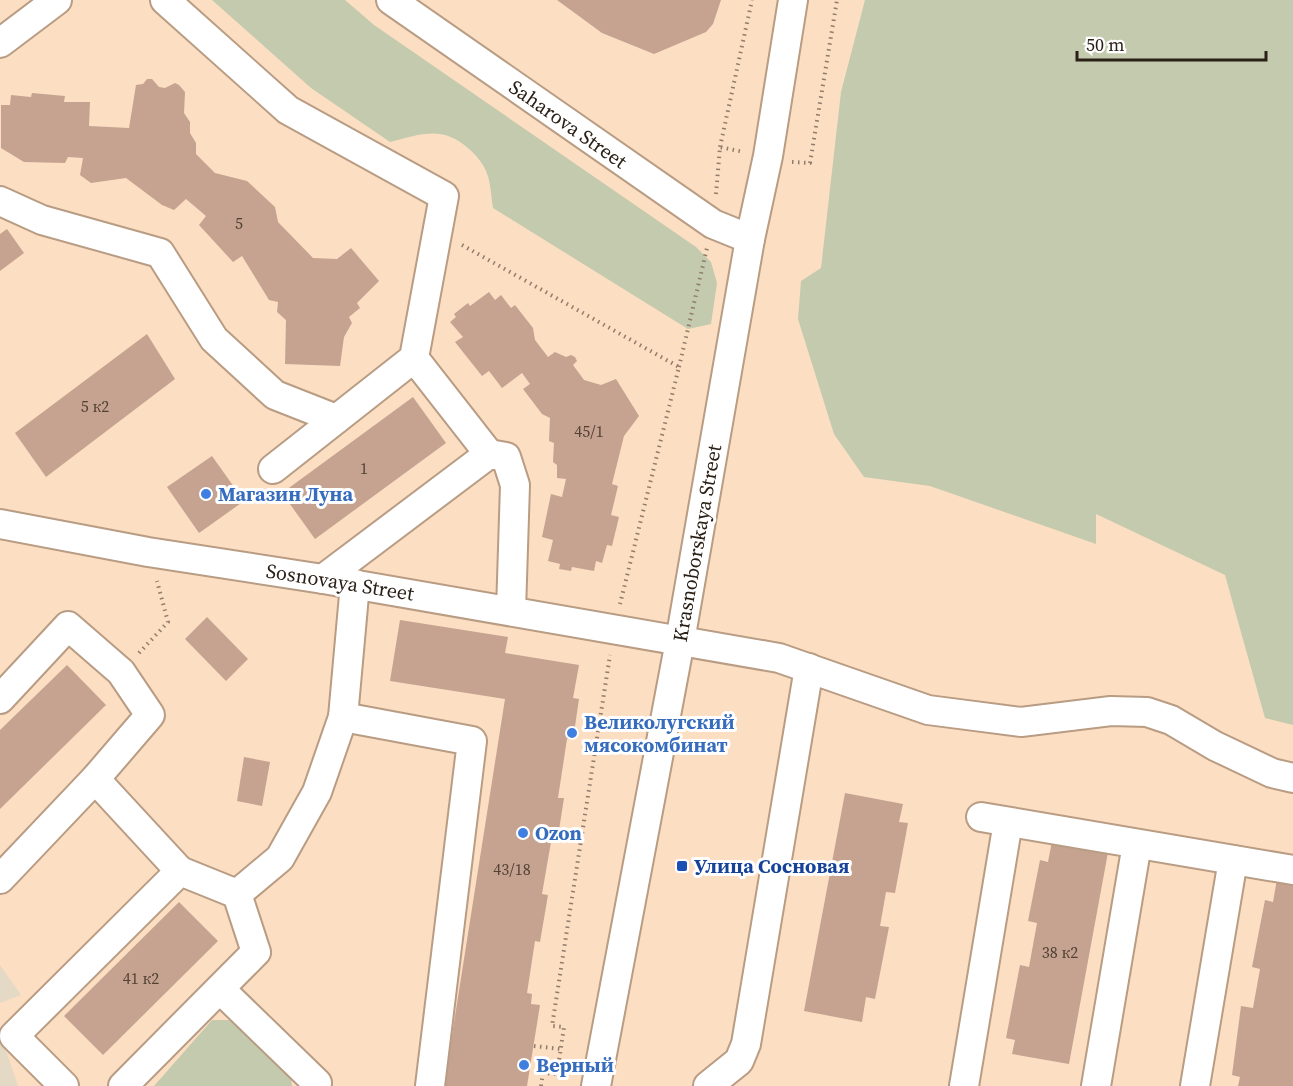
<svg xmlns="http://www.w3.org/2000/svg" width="1293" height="1086" font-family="'Source Serif 4',serif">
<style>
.education{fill:#e3d9c4}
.green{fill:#c3caad}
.building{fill:#c5a390}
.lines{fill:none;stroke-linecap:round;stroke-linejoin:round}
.minor-casing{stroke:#b89c83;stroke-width:32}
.path{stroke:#917d6b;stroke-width:4;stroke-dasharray:1.5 4.5;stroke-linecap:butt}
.minor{stroke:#fff;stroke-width:28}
.shop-dot{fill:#3f7fe0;stroke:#fff;stroke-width:2}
.transit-dot{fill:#1a4fb4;stroke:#fff;stroke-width:2}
.labels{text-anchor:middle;stroke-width:6;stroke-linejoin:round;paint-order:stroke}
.number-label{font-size:16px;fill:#524134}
.street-label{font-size:20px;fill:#2b2016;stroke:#fff}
.shop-label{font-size:20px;font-weight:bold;fill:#366cbe;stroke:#fff;text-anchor:start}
.transit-label{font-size:20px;font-weight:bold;fill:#164399;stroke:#fff;text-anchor:start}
</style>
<rect width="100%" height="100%" fill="#fcdec3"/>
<g class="education">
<polygon points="0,965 21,995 0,1003"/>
<polygon points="0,1033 18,1086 0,1086"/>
</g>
<g class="green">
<path d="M212,0H345L374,25L696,247L711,262L717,283L711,324L688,329L493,208C491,196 491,182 486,171C482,162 476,155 469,149C443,125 421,134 390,142L311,88Z"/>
<polygon points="865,0 1293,0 1293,725 1265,718 1225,575 1096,514 1096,544 930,486 864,477 834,434 798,319 801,281 821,268 841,92"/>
<polygon points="212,1020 235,1020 290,1072 292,1086 154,1086"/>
</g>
<g class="building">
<polygon points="557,0 721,0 713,24 706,32 654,54 602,33"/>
<polygon points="147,79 152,79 159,87 165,88 175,83 179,85 185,92 184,113 190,122 190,133 196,143 196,154 215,173 247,181 275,207 278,222 313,258 337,259 351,248 379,281 357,303 360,308 349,317 352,323 344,337 340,366 285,364 286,320 277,312 278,302 269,300 242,256 233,262 199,225 206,216 186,199 174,210 162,205 126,178 91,183 80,175 83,158 68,157 65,163 24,162 1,148 1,105 10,105 11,95 31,97 32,93 65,96 64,102 90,102 89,126 129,128 136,85 143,84"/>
<polygon points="7,229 24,253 0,271 0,234"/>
<polygon points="489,292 495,300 501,295 511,308 515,305 533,328 535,340 548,357 555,352 566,357 571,355 575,357 577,361 573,365 584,380 601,385 616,379 639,416 624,436 612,484 618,486 611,515 619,517 612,546 607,545 602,563 596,561 594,571 572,567 571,571 559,569 560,564 548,561 553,540 542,537 551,494 562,497 566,479 557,478 557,465 553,462 554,443 549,441 550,418 542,414 523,389 530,384 522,373 502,388 489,371 482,376 455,342 463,337 450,322 456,317 454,314 468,303 470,306"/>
<polygon points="147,334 175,379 46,477 15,433"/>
<polygon points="413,397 446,443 315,539 282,493"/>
<polygon points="212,456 244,501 199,533 167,487"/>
<polygon points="207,617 248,659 226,681 185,639"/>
<polygon points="400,620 508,637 505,653 579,665 573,698 579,699 573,740 567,739 558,798 564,798 557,843 551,842 542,894 548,895 540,942 535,941 527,993 532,994 531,1004 540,1005 527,1086 444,1086 505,699 390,681"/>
<polygon points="67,665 106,705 0,809 0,730"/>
<polygon points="244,757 270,762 262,806 237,801"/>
<polygon points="845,793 903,804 899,822 908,823 895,893 886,892 880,926 889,927 875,999 866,997 862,1022 804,1011"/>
<polygon points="1053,836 1109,847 1069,1064 1012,1054 1015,1040 1006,1038 1020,965 1029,967 1037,923 1028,921 1040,860 1048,862"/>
<polygon points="1277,879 1293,882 1293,1086 1238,1086 1240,1077 1232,1075 1241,1006 1253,1008 1260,969 1252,967 1265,900 1273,902"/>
<polygon points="179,902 218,941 103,1055 64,1016"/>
</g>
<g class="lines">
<defs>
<g id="minor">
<polyline points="165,0 288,110 444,196 414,358 273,469"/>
<polyline points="391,0 713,224 750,239"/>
<polyline points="0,43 57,0"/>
<polyline points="0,201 42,220 160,253 214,339 275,395 336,419"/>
<polyline points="489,454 506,457 515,485 511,611"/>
<polyline points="0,524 148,552 323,579 779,658 928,710 1021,722 1111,711 1147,712 1171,720 1215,746 1272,773 1293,778"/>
<polyline points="323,579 489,454 414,358"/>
<polyline points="0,699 68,626 121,672 150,715 95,779 0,879"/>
<polyline points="343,717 472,741 430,1086"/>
<polyline points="95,779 180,871"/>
<polyline points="981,817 1293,870"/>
<polyline points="237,894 280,858 317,792 343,717 355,584"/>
<polyline points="220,989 317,1083 314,1086"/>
<polyline points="64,1086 14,1036 180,871 237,894 256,952 123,1086"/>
<polyline points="596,1086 680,641 750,239 768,156 793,0"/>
<polyline points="708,1086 739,1061 746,1044 809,668"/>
<polyline points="964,1086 1008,822"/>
<polyline points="1096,1086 1137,844"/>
<polyline points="1195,1086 1233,860"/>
</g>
</defs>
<use href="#minor" class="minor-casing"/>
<g class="path">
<polyline points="720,147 752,0"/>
<polyline points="792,162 810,163 837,0"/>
<polyline points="716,194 720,147 744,152"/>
<polyline points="462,245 679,367 620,604"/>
<polyline points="679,367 707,248"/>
<polyline points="139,653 168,622 157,581"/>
<polyline points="534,1046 561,1049"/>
<polyline points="541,1086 543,1073 557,1074 564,1027 552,1026 610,655"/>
</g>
<use href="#minor" class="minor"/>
</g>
<g class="shop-dot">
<circle cx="206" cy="494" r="6"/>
<circle cx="572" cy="733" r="6"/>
<circle cx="523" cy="833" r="6"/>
<circle cx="524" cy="1065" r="6"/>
</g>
<rect class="transit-dot" x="676" y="860" width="12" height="12" rx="3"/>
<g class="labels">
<g class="number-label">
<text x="239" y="229">5</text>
<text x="95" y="412">5 к2</text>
<text x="589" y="437">45/1</text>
<text x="364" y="474">1</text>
<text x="512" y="875">43/18</text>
<text x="1060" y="958">38 к2</text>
<text x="141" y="984">41 к2</text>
</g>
<g class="street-label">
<text transform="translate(568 124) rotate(35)" y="7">Saharova Street</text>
<text transform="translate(697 543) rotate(-80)" y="7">Krasnoborskaya Street</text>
<text transform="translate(340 582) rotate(9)" y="7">Sosnovaya Street</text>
</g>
<g class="shop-label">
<text x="218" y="501">Магазин Луна</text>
<text x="584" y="729">Великолугский<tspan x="584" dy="23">мясокомбинат</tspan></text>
<text x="535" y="840">Ozon</text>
<text x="536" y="1072">Верный</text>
</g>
<g class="transit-label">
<text x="694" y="873">Улица Сосновая</text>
</g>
</g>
<path d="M1077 51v9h189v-9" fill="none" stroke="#2b2016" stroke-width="3"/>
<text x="1086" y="51" font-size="18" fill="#2b2016" stroke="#ffffff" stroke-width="4.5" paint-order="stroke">50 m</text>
</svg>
